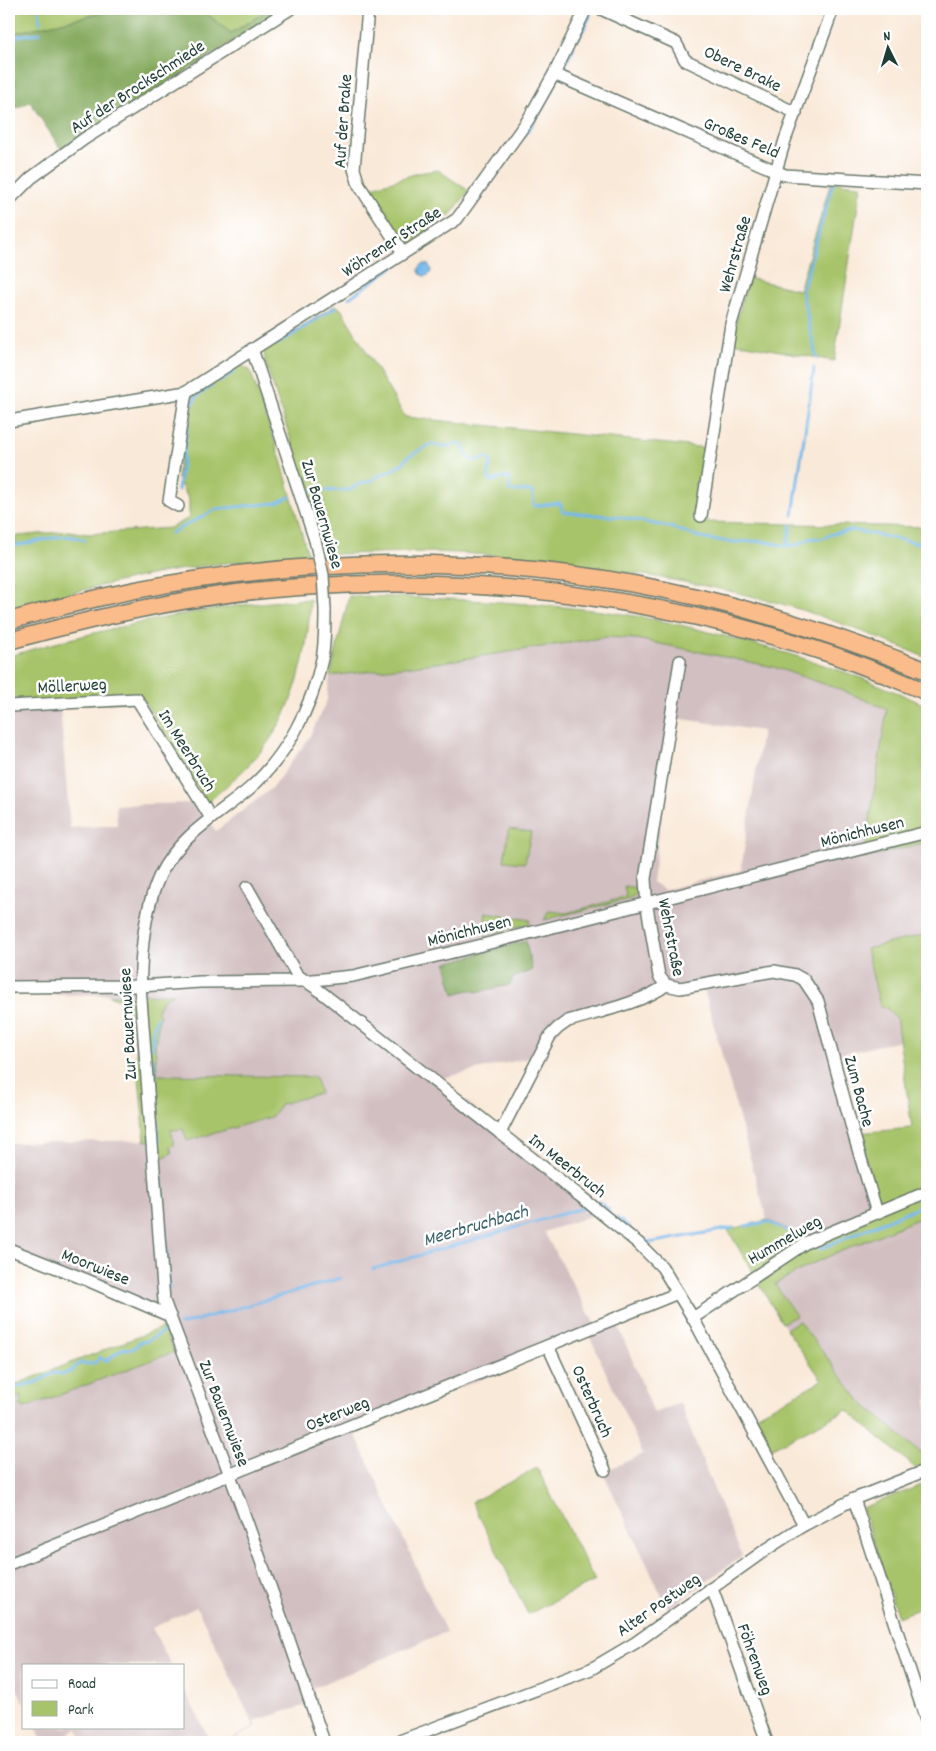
<svg xmlns="http://www.w3.org/2000/svg" width="936" height="1751" font-family="Dekko,sans-serif">
<style>
.industrial{fill:#d2bfc1;fill-rule:evenodd}
.green{fill:#a7c46b;stroke:#638050}
.forest{fill:#85aa5f;stroke:#52744a}
.water{fill:#75b8eb;stroke:#4a7a90}
.lines{fill:none;stroke-linecap:round;stroke-linejoin:round}
.stream{stroke:#75b8eb;stroke-width:3}
.minor-casing{stroke:#6b796d;stroke-width:14}
.highway-casing{stroke:#6b796d;stroke-width:19}
.minor{stroke:#fff;stroke-width:11}
.highway{stroke:#f9bc8a;stroke-width:16}
.minor-bridge-casing{stroke:#6b796d;stroke-width:14;stroke-linecap:butt}
.minor-bridge{stroke:#fff;stroke-width:11}
.labels{text-anchor:middle;stroke-width:5;stroke-linejoin:round;paint-order:stroke}
.street-label{font-size:18px;fill:#1f3d34;stroke:#fff}
.water-label{font-size:19px;font-style:italic;fill:#39626b;stroke:#fff}
</style>
<rect width="100%" height="100%" fill="#fff"/>
<filter id="ink" filterUnits="userSpaceOnUse"><feTurbulence type="fractalNoise" baseFrequency=".02" numOctaves="2"/><feDisplacementMap in="SourceGraphic" scale="10" xChannelSelector="R" yChannelSelector="G"/><feConvolveMatrix kernelMatrix="1 2 1 2 8 2 1 2 1" color-interpolation-filters="sRGB"/></filter>
<filter id="wash" filterUnits="userSpaceOnUse"><feTurbulence type="fractalNoise" baseFrequency=".0096" numOctaves="4" result="noise"/><feDisplacementMap in="SourceGraphic" scale="20" xChannelSelector="R" yChannelSelector="G"/><feGaussianBlur stdDeviation="1.12" result="paint"/><feColorMatrix in="noise" values="0 0 0 0 0 0 0 0 0 0 0 0 0 0 0 0 0 1.4 0 .05"/><feComposite in="paint" operator="in"/></filter>
<g filter="url(#wash)">
<rect width="100%" height="100%" fill="#f9e9d8"/>
<g class="industrial">
<path d="M607,637L636,639L774,667L839,689L887,708L865,858L927,842V934L866,949L886,1008L896,1017L900,1041L840,1054L858,1133L891,1204L809,1239L767,1220L704,989L675,994L656,992L567,1018L537,1056L438,1079L605,1211L544,1232L598,1330L617,1323L654,1413L680,1403L714,1490L742,1556L668,1609L603,1472L643,1454L589,1335L354,1431L446,1632L313,1688L316,1702L254,1721L257,1726L229,1742H226L254,1726L197,1607L152,1628L171,1665H24V1703L9,1672V1402L29,1393L25,1408L174,1352L162,1324L148,1315L85,1284L9,1254V1143L155,1140L170,1146V1130L183,1129L187,1141L281,1104L320,1093L315,1077L157,1075L155,1044L156,1031L160,1021L157,1010L160,1003L171,994L9,995V708L60,707L70,828L117,825L116,805L195,803L216,831L272,788L309,738L327,700L330,676L436,663ZM676,718L762,731L741,870L664,890L652,882ZM624,886L637,888L636,893L635,895L545,919L549,911L566,913L622,898L626,896ZM496,921L529,924L484,934L485,927L495,929ZM532,970L476,992L469,990Z"/>
<polygon points="927,1215 927,1458 861,1402 800,1321 786,1329 782,1323 796,1316 775,1284 818,1261"/>
<polygon points="184,1690 211,1742 84,1742 77,1729 53,1742 43,1742 36,1727 184,1727"/>
</g>
<g class="green">
<polygon points="9,9 119,9 9,34"/>
<polygon points="201,9 270,9 231,33"/>
<polygon points="438,170 469,191 451,214 406,247 370,188 418,173"/>
<polygon points="831,182 861,185 834,361 731,342 748,278 799,290"/>
<path d="M336,305L341,309L405,417L708,448L698,520L704,522L927,527V658C877,637 824,615 771,601C713,586 655,576 596,568C540,559 484,553 427,552C394,552 361,554 329,554L265,362L264,350Z"/>
<path d="M240,365L250,370L281,460L308,555C266,559 225,562 183,569C124,579 66,594 9,609V537L69,531L88,534L170,528L189,518V500L177,478L187,407L195,393Z"/>
<path d="M349,596C427,597 505,601 583,609C636,614 688,626 739,640C803,657 867,677 927,706V842L864,858L887,709L839,689L774,667L636,639L607,637L436,663L330,676Z"/>
<path d="M310,599C309,653 294,715 257,756C242,773 224,788 207,803L144,701L9,708V656C84,634 160,616 237,606C261,602 286,601 310,599Z"/>
<polygon points="509,829 531,832 525,863 504,861"/>
<polygon points="624,886 637,888 635,895 629,899 544,920 549,911 566,913 622,898 626,896"/>
<polygon points="486,913 530,920 529,924 485,935 484,933 485,927 495,929 496,922 485,920"/>
<polygon points="927,934 927,1215 818,1261 775,1284 796,1316 782,1323 728,1230 767,1220 809,1239 890,1204 883,1201 877,1196 858,1133 912,1128 896,1017 886,1008 880,1006 866,949"/>
<path d="M173,994C165,997 160,1002 157,1010L160,1015L155,1044L157,1075L315,1077L320,1093L281,1104L271,1117L187,1141L183,1129L171,1130L174,1145L170,1146L172,1153L164,1157L158,1156L154,1140L145,1141L134,1024C129,1007 125,1001 109,995Z"/>
<polygon points="799,1321 861,1402 927,1458 927,1478 847,1410 770,1449 754,1417 822,1380 786,1329"/>
<polygon points="163,1327 174,1352 25,1408 21,1406 20,1402 22,1396 9,1402 9,1387"/>
<polygon points="537,1468 595,1581 528,1614 472,1502"/>
<polygon points="927,1483 927,1605 898,1617 862,1508"/>
</g>
<g class="forest">
<polygon points="119,9 201,9 231,33 270,9 283,9 62,151 30,102 9,111 9,34"/>
<polygon points="526,941 532,970 513,978 510,985 476,992 469,990 454,994 446,963"/>
</g>
<circle class="water" cx="425" cy="270" r="6"/>
<g class="lines">
<g class="stream">
<polyline points="39,9 40,23"/>
<polyline points="9,37 40,33"/>
<polyline points="579,38 590,16"/>
<polyline points="562,70 574,47"/>
<polyline points="534,122 553,89"/>
<polyline points="517,145 532,125"/>
<polyline points="481,195 512,153"/>
<polyline points="349,298 401,261"/>
<polyline points="278,344 336,307"/>
<polyline points="816,357 802,291 833,183"/>
<polyline points="220,381 234,372"/>
<polyline points="178,490 190,409 197,396 212,386"/>
<path d="M310,491L350,490L359,484L371,481L380,475L395,469L398,465L402,464L408,457L431,444L443,447L461,443C469,456 467,465 487,458L491,461L488,476L491,481L508,477L510,479L509,491H530L533,493L534,506L560,503L563,512L620,517L670,527L705,539L734,542L761,541L787,546L799,544L812,538L821,539L832,534L853,530L927,545"/>
<polyline points="793,515 814,368"/>
<polyline points="171,533 217,509 276,503 290,497"/>
<path d="M9,546C35,545 60,530 85,540"/>
<polyline points="787,546 791,525"/>
<polyline points="152,1048 153,1032 157,1017"/>
<polyline points="153,1059 155,1081"/>
<polyline points="155,1091 160,1157"/>
<polyline points="161,1174 169,1288"/>
<polyline points="599,1202 609,1210"/>
<polyline points="617,1218 629,1227"/>
<polyline points="745,1226 768,1222 793,1233"/>
<polyline points="645,1239 649,1243 733,1228"/>
<polyline points="820,1249 927,1203"/>
<polyline points="373,1269 586,1207"/>
<polyline points="180,1325 341,1278"/>
<path d="M9,1389L37,1382L54,1373L64,1374L72,1371L77,1365L83,1363L87,1364L97,1362L99,1357L106,1361L124,1348C134,1351 135,1348 140,1342L147,1341L166,1330"/>
</g>
</g>
</g>
<g filter="url(#ink)">
<g class="lines">
<defs>
<g id="minor">
<polyline points="368,9 354,169 359,185 403,253"/>
<polyline points="601,9 676,43 685,60 796,113"/>
<polyline points="554,74 785,175 927,184"/>
<polyline points="9,200 31,178 84,139 290,9"/>
<polyline points="252,349 315,540"/>
<polyline points="9,421 186,392 457,219 528,120 554,74 586,9"/>
<polyline points="178,506 169,501 186,392"/>
<polyline points="701,516 731,324 785,140 833,9"/>
<polyline points="9,706 137,699 211,818"/>
<polyline points="247,887 297,975 316,988 585,1200 638,1243 662,1267 693,1318 804,1525"/>
<polyline points="666,985 680,988 774,971 795,975 804,980 818,1001 853,1132 877,1213"/>
<polyline points="666,985 659,976 647,907 645,879 680,661"/>
<polyline points="9,987 140,986 200,982 303,981 353,976 478,946 927,832"/>
<path d="M500,1133L550,1036L558,1028L568,1021C595,1013 645,1002 666,985"/>
<polyline points="9,1249 87,1280 170,1316"/>
<polyline points="693,1318 807,1242 927,1192"/>
<polyline points="548,1346 605,1470"/>
<polyline points="854,1499 927,1723"/>
<polyline points="9,1564 678,1293"/>
<polyline points="710,1589 714,1594 767,1742"/>
<path d="M324,1742L284,1625L230,1475L164,1301L140,986C141,975 141,964 142,952C144,927 149,899 160,875C178,837 218,815 249,789C286,757 312,707 322,659C325,643 325,626 325,610"/>
<polyline points="397,1742 591,1669 635,1643 764,1551 804,1525 854,1499 927,1470"/>
</g>
<g id="highway">
<path d="M9,621C209,562 428,547 634,584C735,602 832,633 927,671"/>
<path d="M9,641C104,615 201,593 300,587C479,574 660,597 830,654C863,665 895,679 927,692"/>
</g>
</defs>
<use href="#minor" class="minor-casing"/>
<use href="#highway" class="highway-casing"/>
<use href="#minor" class="minor"/>
<use href="#highway" class="highway"/>
<defs>
<polyline id="minor-bridge" points="315,540 323,575 325,610"/>
</defs>
<use href="#minor-bridge" class="minor-bridge-casing"/>
<use href="#minor-bridge" class="minor-bridge"/>
</g>
</g>
<g class="labels">
<g class="street-label">
<text transform="translate(743 68) rotate(26)" y="6">Obere Brake</text>
<text transform="translate(137 86) rotate(-33)" y="6">Auf der Brockschmiede</text>
<text transform="translate(342 121) rotate(-86)" y="6">Auf der Brake</text>
<text transform="translate(742 137) rotate(23)" y="6">Großes Feld</text>
<text transform="translate(391 241) rotate(-33)" y="6">Wöhrener Straße</text>
<text transform="translate(734 254) rotate(-74)" y="6">Wehrstraße</text>
<text transform="translate(323 514) rotate(74)" y="6">Zur Bauernwiese</text>
<text transform="translate(72 685) rotate(-3)" y="6">Möllerweg</text>
<text transform="translate(188 750) rotate(58)" y="6">Im Meerbruch</text>
<text transform="translate(862 831) rotate(-14)" y="6">Mönichhusen</text>
<text transform="translate(469 930) rotate(-14)" y="6">Mönichhusen</text>
<text transform="translate(672 937) rotate(79)" y="6">Wehrstraße</text>
<text transform="translate(127 1024) rotate(-93)" y="6">Zur Bauernwiese</text>
<text transform="translate(860 1091) rotate(75)" y="6">Zum Bache</text>
<text transform="translate(568 1165) rotate(38)" y="6">Im Meerbruch</text>
<text transform="translate(784 1239) rotate(-30)" y="6">Hummelweg</text>
<text transform="translate(96 1266) rotate(22)" y="6">Moorwiese</text>
<text transform="translate(593 1401) rotate(66)" y="6">Osterbruch</text>
<text transform="translate(225 1413) rotate(69)" y="6">Zur Bauernwiese</text>
<text transform="translate(337 1413) rotate(-22)" y="6">Osterweg</text>
<text transform="translate(658 1604) rotate(-35)" y="6">Alter Postweg</text>
<text transform="translate(756 1659) rotate(70)" y="6">Föhrenweg</text>
</g>
<g class="water-label">
<text transform="translate(475 1224) rotate(-16)" y="7">Meerbruchbach</text>
</g>
</g>
<rect width="936" height="1751" fill="none" stroke="#fff" stroke-width="30"/>
<rect x="22" y="1664" width="162" height="65" fill="#ffffff" stroke="#a5b1ae"/>
<rect x="32" y="1680" width="25" height="8" fill="#ffffff" stroke="#a5b1ae"/>
<text x="68" y="1688" font-size="15" fill="#1f3d34">Road</text>
<rect x="32" y="1701" width="25" height="15" fill="#a7c46b" stroke="#a5b1ae"/>
<text x="68" y="1714" font-size="15" fill="#1f3d34">Park</text>
<g transform="translate(888 48) rotate(355)" stroke="#ffffff" stroke-width="4" paint-order="stroke">
<path d="M0-4L9 19L0 12L-9 19Z" fill="#1f3d34"/>
<text y="-8" font-size="14" font-weight="bold" text-anchor="middle" fill="#1f3d34">N</text>
</g>
</svg>
